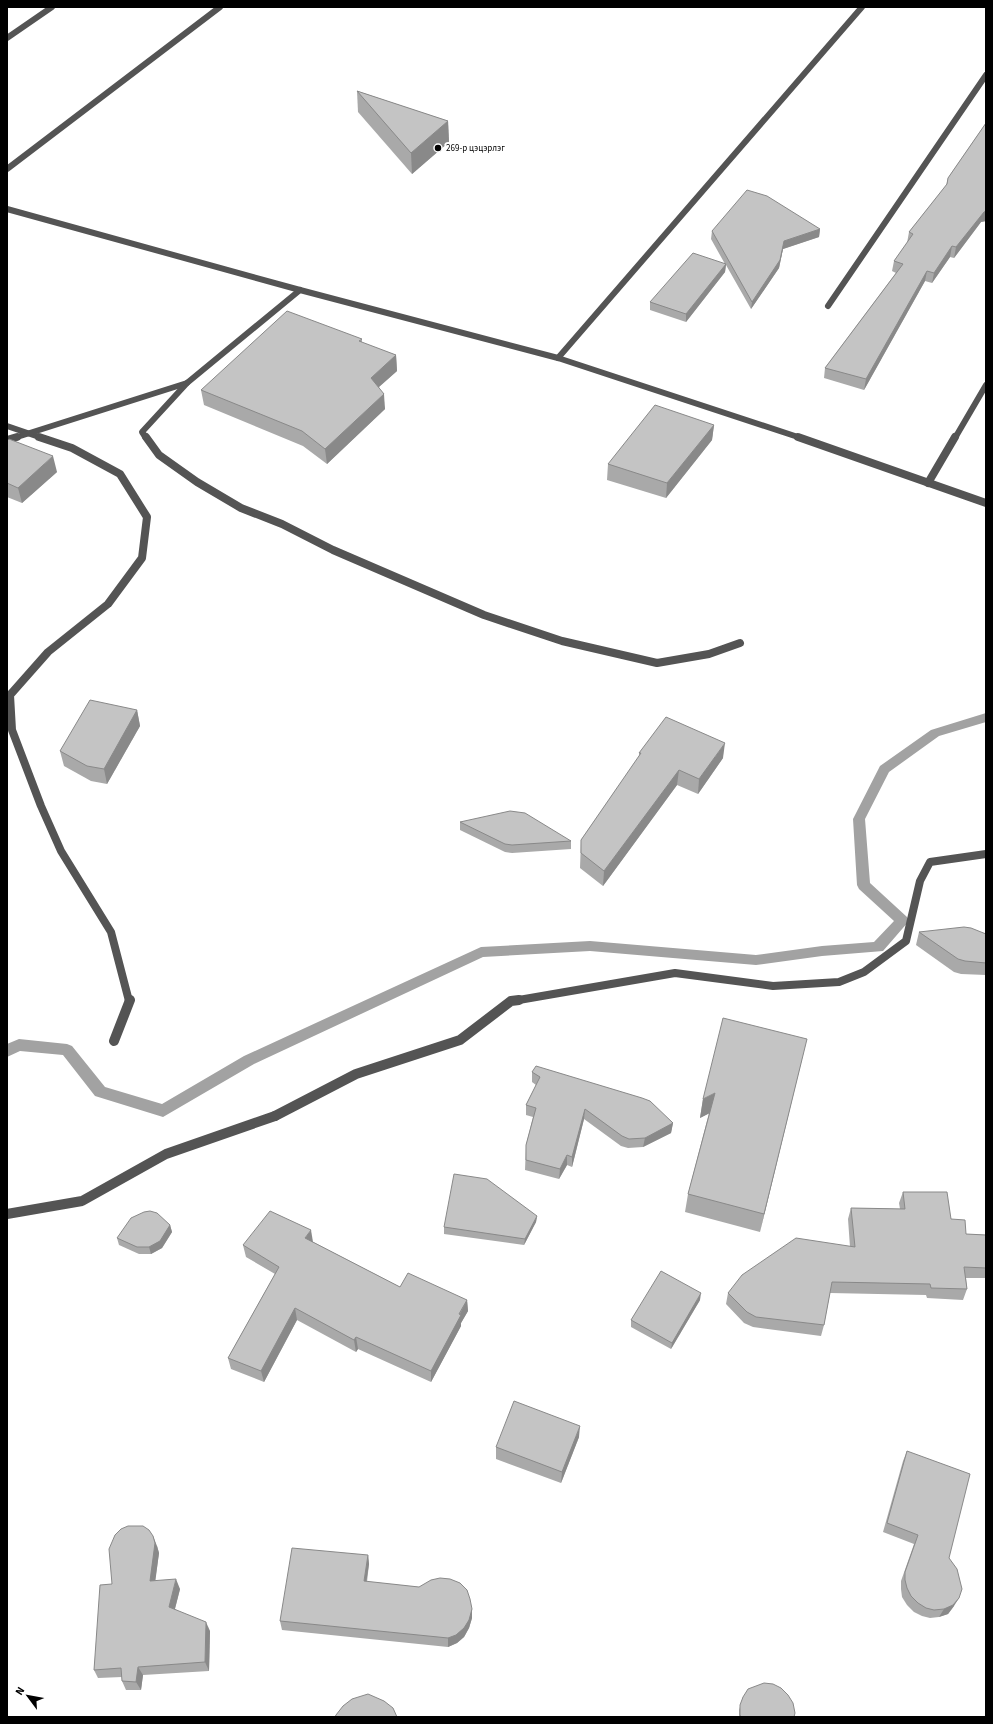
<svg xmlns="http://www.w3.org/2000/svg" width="993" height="1724" font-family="'Source Sans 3',sans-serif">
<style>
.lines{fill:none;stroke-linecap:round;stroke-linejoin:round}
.stream{fill:#a2a2a2;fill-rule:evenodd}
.service-far1{stroke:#545454;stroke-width:6}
.service{stroke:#545454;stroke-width:10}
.minor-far2{stroke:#545454;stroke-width:6}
.minor-far1{stroke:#545454;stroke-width:8}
.minor{stroke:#545454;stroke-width:10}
.tertiary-far1{stroke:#545454;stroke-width:6}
.tertiary{stroke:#545454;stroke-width:8}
.wall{fill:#a9a9a9}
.shaded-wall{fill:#898989}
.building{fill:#c4c4c4;stroke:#898989}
.poi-dot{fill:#000;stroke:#fff;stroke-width:1.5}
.labels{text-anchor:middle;stroke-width:4;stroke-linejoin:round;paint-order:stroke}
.far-poi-label{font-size:9px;fill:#000;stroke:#fff;text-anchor:start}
</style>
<rect width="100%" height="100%" fill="#fff"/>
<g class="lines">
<polygon class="stream" points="986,713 986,722 939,736 889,772 865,819 870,883 907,917 909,921 883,951 822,956 756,965 590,951 483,957 254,1064 163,1117 95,1096 63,1055 20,1051 7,1057 7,1044 19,1039 67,1044 72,1046 105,1087 162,1104 244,1056 481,947 590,941 756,955 822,946 874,942 894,921 859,889 857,885 853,819 880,766 931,730"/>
<polyline class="service-far1" points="7,169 220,7"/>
<polyline class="service" points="7,1214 82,1201 166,1154 275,1116"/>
<g class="minor-far2">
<polyline points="7,38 52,7"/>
<polyline points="828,306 986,75"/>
<polyline points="558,358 862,7"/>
<polyline points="7,426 42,438"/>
<polyline points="14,438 187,383 300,290"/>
<polyline points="146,438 142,432 187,383"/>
<polyline points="955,438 986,385"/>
</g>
<g class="minor-far1">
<polyline points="39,437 72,448 120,474 147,517 142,558 108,604 48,652 10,695 12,730 41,806 61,851 111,932 129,1001"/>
<polyline points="146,437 159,455 197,482 241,508 282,524 333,550 484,615 562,641 657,663 709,654 740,643"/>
<polyline points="7,440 17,437"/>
<polyline points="928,483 955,437"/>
<polyline points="513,1001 675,973 773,986 839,982 864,972 906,941 920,881 930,862 986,854"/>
</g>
<g class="minor">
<polyline points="114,1041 130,1000"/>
<polyline points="275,1116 356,1074 460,1040 511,1001 519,1000"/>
</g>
<polyline class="tertiary-far1" points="7,209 300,290 558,358 801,438"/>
<polyline class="tertiary" points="798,437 986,503"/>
</g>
<g class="wall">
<polygon points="357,91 448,121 449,142 412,174 358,112"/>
<polygon points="986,123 986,221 981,222 954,258 950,257 932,283 925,281 864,390 824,378 825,368 896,273 892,271 894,261 907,243 909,232 946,186 948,178"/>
<polygon points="820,229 819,237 783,249 779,268 751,309 726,265 725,272 686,322 650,310 650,302 725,264 711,239 712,231"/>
<polygon points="362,339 362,343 396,355 397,371 379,387 385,409 327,464 303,446 204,405 201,390"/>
<polygon points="714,425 712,440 666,498 607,480 608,464"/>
<polygon points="7,441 57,472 22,503 7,497"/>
<polygon points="137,710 140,726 107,784 91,781 64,766 60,751"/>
<polygon points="639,753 723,758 698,794 677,785 603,886 580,868 581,840 639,757"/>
<polygon points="460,822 571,841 571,849 512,853 505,852 460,830"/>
<polygon points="919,932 986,934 986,975 961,974 954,972 916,945"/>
<polygon points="802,1059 760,1232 685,1212 688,1194 709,1113 700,1118 703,1099"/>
<polygon points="532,1072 673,1123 671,1133 643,1147 628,1148 621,1146 584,1119 572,1167 567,1165 559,1179 525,1170 526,1145 533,1117 526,1115 526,1105 536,1085 532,1082"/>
<polygon points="903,1192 951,1219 966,1234 986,1235 986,1278 966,1278 967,1289 963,1300 927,1298 926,1295 830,1293 824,1325 821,1336 753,1327 744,1323 726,1304 728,1293 850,1247 848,1219 851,1208 900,1209 899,1203"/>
<polygon points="537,1216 536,1222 524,1245 444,1234 444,1227"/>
<polygon points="170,1225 172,1232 162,1248 151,1254 139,1254 119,1245 117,1238"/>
<polygon points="313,1242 400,1287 467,1300 468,1311 461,1323 461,1326 431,1382 358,1349 356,1352 297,1320 264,1382 231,1369 228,1358 275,1274 246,1257 243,1245"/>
<polygon points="700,1300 671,1349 631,1327 631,1320"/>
<polygon points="579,1437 561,1483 496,1459 496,1447"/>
<polygon points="907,1451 949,1558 954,1606 948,1614 939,1617 930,1618 922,1616 914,1612 907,1605 902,1597 901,1589 901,1581 914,1544 883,1532 903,1461"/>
<polygon points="157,1546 159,1553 155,1581 180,1589 175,1609 210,1631 209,1671 143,1675 141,1690 126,1690 122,1681 122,1677 98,1678 94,1670 112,1584"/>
<polygon points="368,1555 369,1564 367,1582 419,1587 472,1609 472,1618 469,1628 464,1637 457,1643 448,1647 282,1630 280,1621"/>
<polygon points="743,1697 794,1717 739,1717 739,1710"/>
</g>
<g class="shaded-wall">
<polygon points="448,121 449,142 412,174 411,153"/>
<polygon points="986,211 986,221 981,222 954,258 956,247 984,212"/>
<polygon points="820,229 819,237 783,249 779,268 751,309 752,302 784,241"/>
<polygon points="952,246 950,257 932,283 934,273"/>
<polygon points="726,264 725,272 686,322 686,314"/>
<polygon points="927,271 925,281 864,390 866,379"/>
<polygon points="396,355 397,371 372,393 371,378"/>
<polygon points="384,394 385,409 327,464 325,449"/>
<polygon points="714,425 712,440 666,498 667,483"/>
<polygon points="53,456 57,472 22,503 18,488"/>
<polygon points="137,710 140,726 107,784 104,769"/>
<polygon points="725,743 723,758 698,794 699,779"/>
<polygon points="679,770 677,785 603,886 604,871"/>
<polygon points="807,1039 802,1059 760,1232 764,1214"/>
<polygon points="715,1093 712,1112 700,1118 703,1099"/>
<polygon points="585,1109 584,1119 572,1167 572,1157"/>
<polygon points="673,1123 671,1133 643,1147 645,1138"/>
<polygon points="567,1155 567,1165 559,1179 560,1169"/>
<polygon points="537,1216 536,1222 524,1245 525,1239"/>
<polygon points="170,1225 172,1232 162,1248 151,1254 149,1247"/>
<polygon points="311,1230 313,1242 306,1250 305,1238"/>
<polygon points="701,1293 700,1300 671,1349 672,1343"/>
<polygon points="467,1300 468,1311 461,1323 461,1326 431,1382 431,1371"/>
<polygon points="295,1308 297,1320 264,1382 261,1371"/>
<polygon points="356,1337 358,1349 356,1352 354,1340"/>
<polygon points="580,1426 579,1437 561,1483 562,1472"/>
<polygon points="153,1536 157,1546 159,1553 154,1591 150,1581"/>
<polygon points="368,1555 369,1564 365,1590 364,1581"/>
<polygon points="176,1579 180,1589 173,1616 169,1607"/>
<polygon points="959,1598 954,1606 948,1614 939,1617 944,1609"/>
<polygon points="472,1609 472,1618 469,1628 464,1637 457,1643 448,1647 448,1638"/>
<polygon points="206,1622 210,1631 209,1671 205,1662"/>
<polygon points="138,1667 143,1675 141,1690 136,1682"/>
</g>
<g class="building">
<polygon points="357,91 448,121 411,153"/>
<polygon points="986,123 986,211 984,212 956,247 952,246 934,273 927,271 866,379 825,368 903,264 894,261 913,234 909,232 947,184 948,178"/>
<polygon points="747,190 767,196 820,229 784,241 780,260 752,302 712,231"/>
<polygon points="693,253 726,264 686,314 650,302"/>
<polygon points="287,311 362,339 359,341 396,355 371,378 384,394 325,449 302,431 201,390"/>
<polygon points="655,405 714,425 667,483 608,464"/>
<polygon points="9,439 53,456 18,488 7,483 7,441"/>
<polygon points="90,700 137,710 104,769 87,766 60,751"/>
<polygon points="666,717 725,743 699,779 679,770 604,871 581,853 581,840 641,753 639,753"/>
<polygon points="510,811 525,813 571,841 512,845 505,844 460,822"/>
<polygon points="964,927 971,928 986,934 986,963 965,961 958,959 919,932"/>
<polygon points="723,1018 807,1039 764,1214 688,1194 715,1093 703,1099"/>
<polygon points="536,1066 642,1098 650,1101 673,1123 645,1138 629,1139 622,1136 585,1109 572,1157 567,1155 560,1169 526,1160 526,1145 536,1108 526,1105 540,1077 532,1072"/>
<polygon points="454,1174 487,1179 537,1216 525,1239 444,1227"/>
<polygon points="903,1192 947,1192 951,1219 965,1220 966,1234 986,1235 986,1268 964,1267 967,1289 931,1288 930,1284 832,1282 824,1325 756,1317 747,1312 728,1293 742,1275 796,1238 855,1247 851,1208 905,1209"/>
<polygon points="150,1211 157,1213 170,1225 160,1241 149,1247 137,1247 117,1238 131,1218 144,1212"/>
<polygon points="270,1211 311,1230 305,1238 400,1287 408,1273 467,1300 459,1314 461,1315 431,1371 356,1337 354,1340 295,1308 261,1371 228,1358 279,1267 243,1245"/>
<polygon points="661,1271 701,1293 672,1343 631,1320"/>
<polygon points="514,1401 580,1426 562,1472 496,1447"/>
<polygon points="907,1451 970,1474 949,1558 957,1569 962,1589 959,1598 953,1605 944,1609 934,1610 926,1608 918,1603 911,1596 907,1588 905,1580 905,1572 918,1535 887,1523"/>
<polygon points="128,1526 143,1526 149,1530 153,1536 155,1543 150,1581 176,1579 169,1607 206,1622 205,1662 138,1667 136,1682 122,1681 121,1668 94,1670 100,1585 112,1584 109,1549 115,1535 121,1529"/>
<polygon points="292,1548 368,1555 364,1581 419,1587 431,1580 440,1578 450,1579 460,1583 467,1590 470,1599 472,1609 469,1620 464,1628 456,1635 448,1638 280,1621"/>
<polygon points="764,1683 773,1684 781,1688 788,1695 793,1703 795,1713 794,1717 741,1717 740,1715 740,1705 743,1697 748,1689"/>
<polygon points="368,1694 384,1701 393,1708 397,1717 335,1717 336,1715 343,1706 352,1699"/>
</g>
<circle class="poi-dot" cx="438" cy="148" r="4"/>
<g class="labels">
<g class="far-poi-label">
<text x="446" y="151">269-р цэцэрлэг</text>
</g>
</g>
<rect width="993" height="1724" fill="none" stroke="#000000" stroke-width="16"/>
<g transform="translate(28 1696) rotate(302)" stroke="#ffffff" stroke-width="3" paint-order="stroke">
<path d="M0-3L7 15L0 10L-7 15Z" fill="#000000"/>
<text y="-6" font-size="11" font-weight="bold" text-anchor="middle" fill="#000000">N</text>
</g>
</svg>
